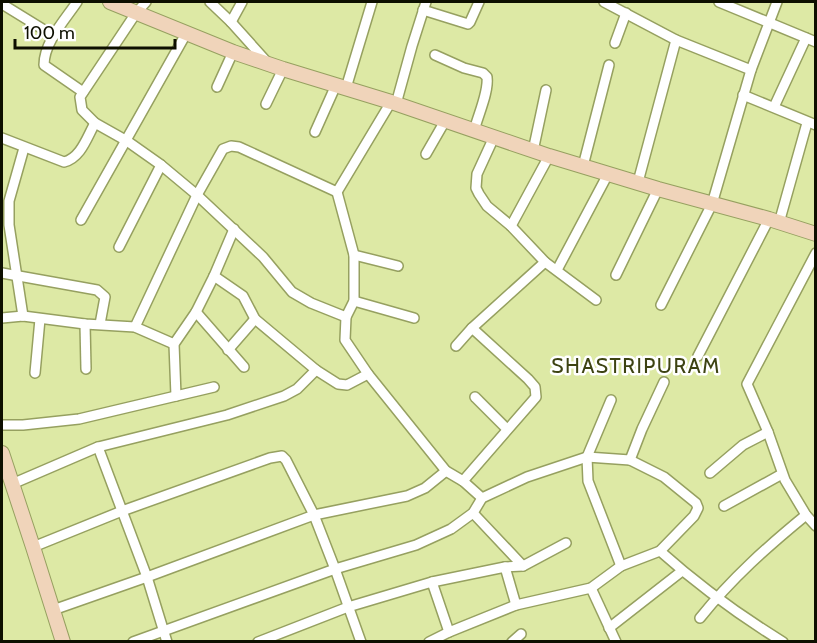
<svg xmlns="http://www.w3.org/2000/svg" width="817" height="643" font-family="Cabin,sans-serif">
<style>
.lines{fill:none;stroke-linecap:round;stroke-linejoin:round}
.street-casing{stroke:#96a060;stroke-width:12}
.secondary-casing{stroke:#96a060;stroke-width:16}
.street{stroke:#fff;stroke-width:9}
.secondary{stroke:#f0d4ba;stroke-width:14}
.labels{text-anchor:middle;stroke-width:5;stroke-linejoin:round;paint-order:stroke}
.neighbourhood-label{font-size:21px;letter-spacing:1.5px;fill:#3d4312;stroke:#fff}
</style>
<rect width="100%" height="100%" fill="#dde9a5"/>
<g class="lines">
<defs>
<g id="street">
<path d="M77,2C65,20 44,42 44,65L83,92"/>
<polyline points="146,2 136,13 80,97 82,110 95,123 127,141 161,165 197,195 263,257 292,292 311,303 346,317"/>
<polyline points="210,2 231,22 266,61"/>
<polyline points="604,2 676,40 751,70"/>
<polyline points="719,2 816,42"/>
<polyline points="2,4 54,36"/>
<polyline points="423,10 468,24 470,22 479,2"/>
<polyline points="231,22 242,2"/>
<polyline points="615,43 626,13"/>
<path d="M435,55L464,68L483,73L487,77C489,92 478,115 474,131"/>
<polyline points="217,87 233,52"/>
<polyline points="346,88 372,2"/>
<polyline points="743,95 816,125"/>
<polyline points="266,104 283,69"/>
<polyline points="396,104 412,46 426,2"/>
<polyline points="774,107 806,38"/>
<polyline points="315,132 336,85"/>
<polyline points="494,137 477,174 476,188 479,194 487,206 511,226 545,262 596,300"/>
<path d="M2,138L64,162C81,158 87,137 95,123"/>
<polyline points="533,151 546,90"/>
<polyline points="426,154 445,121"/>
<polyline points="583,166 609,65"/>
<polyline points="638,182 676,40"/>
<polyline points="337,192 354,255 354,301 346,317 345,340 368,374 446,471 463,481 482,498"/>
<polyline points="81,220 187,32"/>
<polyline points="779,223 807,123"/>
<polyline points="511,226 549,156"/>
<polyline points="119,247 161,165"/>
<polyline points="816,253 747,384 768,432 785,480 806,515 816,526"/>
<polyline points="354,255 398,266"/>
<polyline points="557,270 608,174"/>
<polyline points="2,273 97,290 105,297 100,324"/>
<polyline points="616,275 658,189"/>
<polyline points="214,276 243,296 255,319 316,370 338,384 347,385 368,374"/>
<polyline points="354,301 414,318"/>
<polyline points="661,305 712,204 751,70 777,2"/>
<polyline points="196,312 244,367"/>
<polyline points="23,316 9,225 9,201 24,148"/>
<polyline points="2,318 23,316 85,324 135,327 174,344"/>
<polyline points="85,324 86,369"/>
<polyline points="135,327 197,195 223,149 231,146 239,147 337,192 391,102"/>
<polyline points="472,328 545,262"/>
<polyline points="456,346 472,328 528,379 535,387 536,397 463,481"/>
<polyline points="228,350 255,319"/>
<polyline points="698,356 769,219"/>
<polyline points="35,373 40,319"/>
<polyline points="214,387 176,396 174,344 196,312 214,276 234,229"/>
<polyline points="475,397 507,429"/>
<polyline points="611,400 587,457 588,481 621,566"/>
<polyline points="2,425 23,425 79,419 176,396"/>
<polyline points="98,447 147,577 167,642"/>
<polyline points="630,460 642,429 664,382"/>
<polyline points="710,473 743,445 768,432"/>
<polyline points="12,484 98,447 227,415 284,396 297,389 316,370"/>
<polyline points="724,506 782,474"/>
<polyline points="473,513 523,566"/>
<polyline points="33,547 122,511 270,458 282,456 286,460 314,515 335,569 361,642"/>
<path d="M660,551C698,585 739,615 783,642"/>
<polyline points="505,567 523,566 566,543"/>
<polyline points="432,582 449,632"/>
<polyline points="591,588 616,642"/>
<polyline points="53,610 147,577 314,515 407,496 425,488 446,471"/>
<path d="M700,618C732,578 767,547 806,515"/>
<polyline points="609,628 682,571"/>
<polyline points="133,642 335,569 416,545 451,529 473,513 482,498 527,477 587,457 630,460 664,477 696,503 698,508 694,516 660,551 621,566 591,588 516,605 449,632 429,642"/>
<polyline points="258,642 348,607 432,582 505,567 516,605"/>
<polyline points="512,642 521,634"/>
</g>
<g id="secondary">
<polyline points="110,2 233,52 283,69 391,102 549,156 658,189 769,219 816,234"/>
<polyline points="2,453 33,547 63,642"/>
</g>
</defs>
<use href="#street" class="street-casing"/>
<use href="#secondary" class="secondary-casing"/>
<use href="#street" class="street"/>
<use href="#secondary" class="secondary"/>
</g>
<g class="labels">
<g class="neighbourhood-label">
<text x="636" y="373">SHASTRIPURAM</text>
</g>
</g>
<rect width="817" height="643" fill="none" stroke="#0d0f00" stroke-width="6"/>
<path d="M15 39v9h160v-9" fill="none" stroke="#0d0f00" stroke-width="3"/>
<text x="24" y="39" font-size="18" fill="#0d0f00" stroke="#ffffff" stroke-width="4.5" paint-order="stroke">100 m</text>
</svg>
